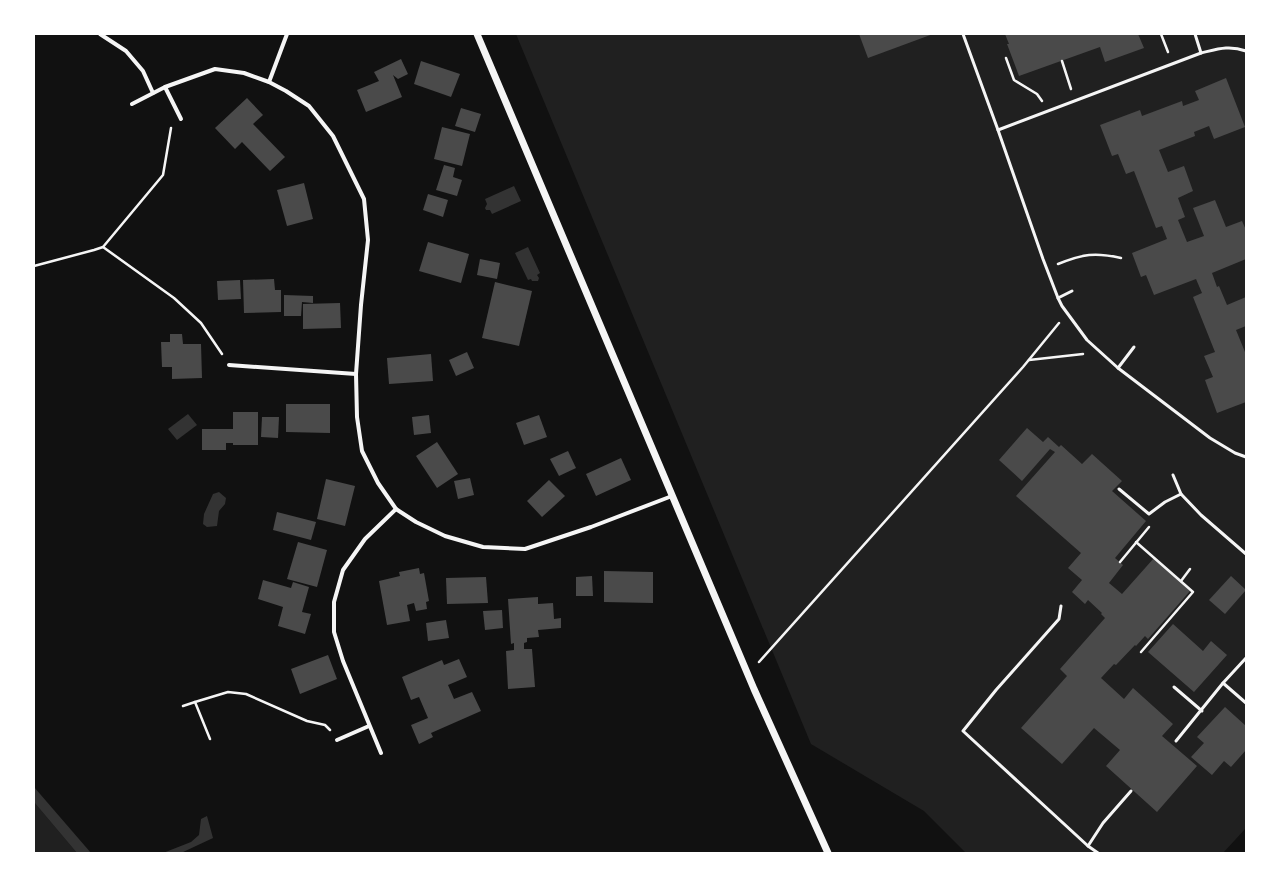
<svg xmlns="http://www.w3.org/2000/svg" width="1280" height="887" font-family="'Times New Roman',serif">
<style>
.green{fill:#202020}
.water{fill:#333}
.building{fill:#4a4a4a}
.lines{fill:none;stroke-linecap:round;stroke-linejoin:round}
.path{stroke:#f5f5f5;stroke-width:2.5}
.service{stroke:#f5f5f5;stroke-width:3}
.minor{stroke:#f5f5f5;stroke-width:4}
.tertiary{stroke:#f5f5f5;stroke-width:7}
</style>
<rect width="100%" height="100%" fill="#111"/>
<g class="green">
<polygon points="516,34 1246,34 1246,828 1223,853 966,853 924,811 811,744"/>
<polygon points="34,802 77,853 34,853"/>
</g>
<g class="water">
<polygon points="514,186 521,201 492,214 490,210 486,210 485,208 487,204 485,199"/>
<polygon points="528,247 540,273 537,275 539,278 538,281 532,281 531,279 528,280 515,253"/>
<polygon points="188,414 197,425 177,440 168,429"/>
<polygon points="219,492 226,498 225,504 219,511 217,526 207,527 203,524 204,514 213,494"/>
<polygon points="34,787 91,853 77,853 34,802"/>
<polygon points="207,816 213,838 181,853 163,853 191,842 199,835 201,819"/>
</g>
<g class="building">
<polygon points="859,34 933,34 868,58"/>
<polygon points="1005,34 1138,34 1144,48 1105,62 1100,47 1019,76 1007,44 1009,44"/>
<polygon points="401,59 408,74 398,79 393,75 402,97 366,112 357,90 379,81 374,72"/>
<polygon points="421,61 460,74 451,97 414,84"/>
<polygon points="1226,78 1245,127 1214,139 1209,126 1194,132 1195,136 1159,150 1168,172 1184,166 1193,191 1178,198 1185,217 1178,220 1187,242 1204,236 1193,208 1215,200 1226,227 1242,221 1246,230 1246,259 1212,273 1217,287 1219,286 1227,305 1246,297 1246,326 1236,330 1245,352 1246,351 1246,402 1217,413 1205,380 1213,377 1204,356 1215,352 1193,297 1202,293 1196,279 1154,295 1146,275 1141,277 1132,253 1167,239 1162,226 1156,228 1134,171 1126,174 1118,154 1112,156 1100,125 1140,110 1142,116 1182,101 1183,106 1199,100 1195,91"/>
<polygon points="247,98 263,115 253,124 285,157 270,171 242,142 235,149 215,128"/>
<polygon points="461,108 481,114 475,132 455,126"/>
<polygon points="442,127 470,134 462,166 434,159"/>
<polygon points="444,165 455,168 453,177 462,180 457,196 436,190"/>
<polygon points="304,183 313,219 287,226 277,190"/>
<polygon points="428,194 448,200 443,217 423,210"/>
<polygon points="428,242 469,254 461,283 419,271"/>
<polygon points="480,259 500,263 497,279 477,275"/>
<polygon points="274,279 275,290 281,290 281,312 244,313 243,280"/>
<polygon points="240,280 241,299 218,300 217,281"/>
<polygon points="495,282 532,291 519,346 482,338"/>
<polygon points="284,295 313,296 313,303 302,302 301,316 284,316"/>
<polygon points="340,303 341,328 303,329 303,304"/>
<polygon points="170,334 182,334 183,344 201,344 202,378 172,379 172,367 162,367 161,342 170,342"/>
<polygon points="467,352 474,368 456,376 449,360"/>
<polygon points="431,354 433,381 389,384 387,358"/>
<polygon points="286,404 330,404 330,433 286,432"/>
<polygon points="233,412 258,412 258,445 233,445 233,443 226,443 226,450 202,450 202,429 233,429"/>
<polygon points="429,415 431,433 414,435 412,417"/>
<polygon points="539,415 547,437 524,445 516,423"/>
<polygon points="262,417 279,417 278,438 261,437"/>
<polygon points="1027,428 1043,442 1048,437 1059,447 1061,445 1082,464 1092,454 1122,481 1112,491 1146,521 1115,558 1123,565 1109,583 1122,594 1154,558 1190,591 1148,639 1145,636 1136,646 1135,645 1116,665 1114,664 1101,678 1124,699 1133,688 1173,724 1162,736 1197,766 1157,812 1106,766 1120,750 1094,728 1062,764 1021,728 1067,676 1060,669 1105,618 1101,614 1102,613 1088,600 1085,604 1072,592 1082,580 1068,568 1081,553 1016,496 1055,452 1050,449 1022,481 999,460"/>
<polygon points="437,442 458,474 437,488 416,456"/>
<polygon points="568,451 576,468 559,476 550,459"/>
<polygon points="621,458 631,480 596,496 586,474"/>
<polygon points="470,478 474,495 458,499 454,481"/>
<polygon points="326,479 355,486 345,526 317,519"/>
<polygon points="549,480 565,496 542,517 527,501"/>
<polygon points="277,512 316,522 311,540 273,530"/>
<polygon points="298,542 327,550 317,587 287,579"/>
<polygon points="419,568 420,574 424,573 429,601 426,602 427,609 416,611 414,603 407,605 410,621 387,625 379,581 400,576 399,572"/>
<polygon points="604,571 653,572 653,603 604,602"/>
<polygon points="592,576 593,596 576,596 576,577"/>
<polygon points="1231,576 1246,590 1225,614 1209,600"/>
<polygon points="486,577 488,603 447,604 446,578"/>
<polygon points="263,580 291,588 293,582 309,587 302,612 311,614 305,634 278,626 283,607 258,599"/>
<polygon points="538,597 538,604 553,603 554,619 561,618 561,628 538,630 539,637 527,638 527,642 524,643 524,649 532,649 535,687 508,689 506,651 514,650 514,643 511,644 508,599"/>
<polygon points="502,610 503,628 485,630 483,611"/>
<polygon points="446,620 449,638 428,641 426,623"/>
<polygon points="1173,624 1203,651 1211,641 1227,655 1194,692 1148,652"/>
<polygon points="328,655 337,679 300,694 291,669"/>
<polygon points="459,659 467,677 448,685 454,699 472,692 481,711 431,733 433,737 419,744 411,725 428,718 419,697 411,700 402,677 442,660 444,665"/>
<polygon points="1225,707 1246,726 1246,750 1231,767 1224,761 1212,775 1191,757 1204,743 1197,737"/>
</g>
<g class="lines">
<g class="path">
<polyline points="1161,34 1168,52"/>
<polyline points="1006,58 1014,80 1037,94 1042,101"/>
<polyline points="1062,61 1071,89"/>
<polyline points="103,247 174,298 201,323 222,354"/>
<path d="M1058,264C1083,254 1095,252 1121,258"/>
<polyline points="34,266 94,250 103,247 163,175 171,128"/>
<polyline points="1029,360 1083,354"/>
<polyline points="1136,542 1193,592 1141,652"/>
<polyline points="1120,562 1149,527"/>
<polyline points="1181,581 1190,569"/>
<polyline points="759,662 1023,367 1059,323"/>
<polyline points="183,706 195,702"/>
<polyline points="210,739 195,702 228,692 246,694 307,721 325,725 330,730"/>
</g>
<g class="service">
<polyline points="963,34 998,130"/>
<polyline points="1195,34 1201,53"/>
<path d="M1246,51C1229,45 1218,49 1201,53L998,130L1043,259L1058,298L1062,306L1087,340L1118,368L1210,438L1235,453L1246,457"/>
<polyline points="1058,298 1072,291"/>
<polyline points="1118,368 1134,347"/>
<polyline points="1173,475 1181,494"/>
<polyline points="1119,489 1149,514 1165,502 1181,494 1201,515 1246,554"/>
<polyline points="1061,606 1059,619 996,690 963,731 1088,846 1098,853"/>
<polyline points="1223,683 1246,703"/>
<polyline points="1174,687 1202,711"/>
<polyline points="1176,741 1223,683 1246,658"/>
<polyline points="1088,846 1103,823 1131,791"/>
</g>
<g class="minor">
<polyline points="100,34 126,51 143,71 153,93"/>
<polyline points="269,82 287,34"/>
<polyline points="165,87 181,119"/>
<polyline points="132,104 165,87 215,69 244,73 269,82 286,91 309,106 333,136 364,199 368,240 361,305 356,374 357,417 362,451 378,483 396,509 416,522 445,536 483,547 525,549 591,527 672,496"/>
<polyline points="229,365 356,374"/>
<polyline points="337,740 369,726"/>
<polyline points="381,753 343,661 334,632 334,602 343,570 365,539 396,509"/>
</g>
<polyline class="tertiary" points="477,34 754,689 828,853"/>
</g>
<rect width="1280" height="887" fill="none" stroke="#ffffff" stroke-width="70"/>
</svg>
